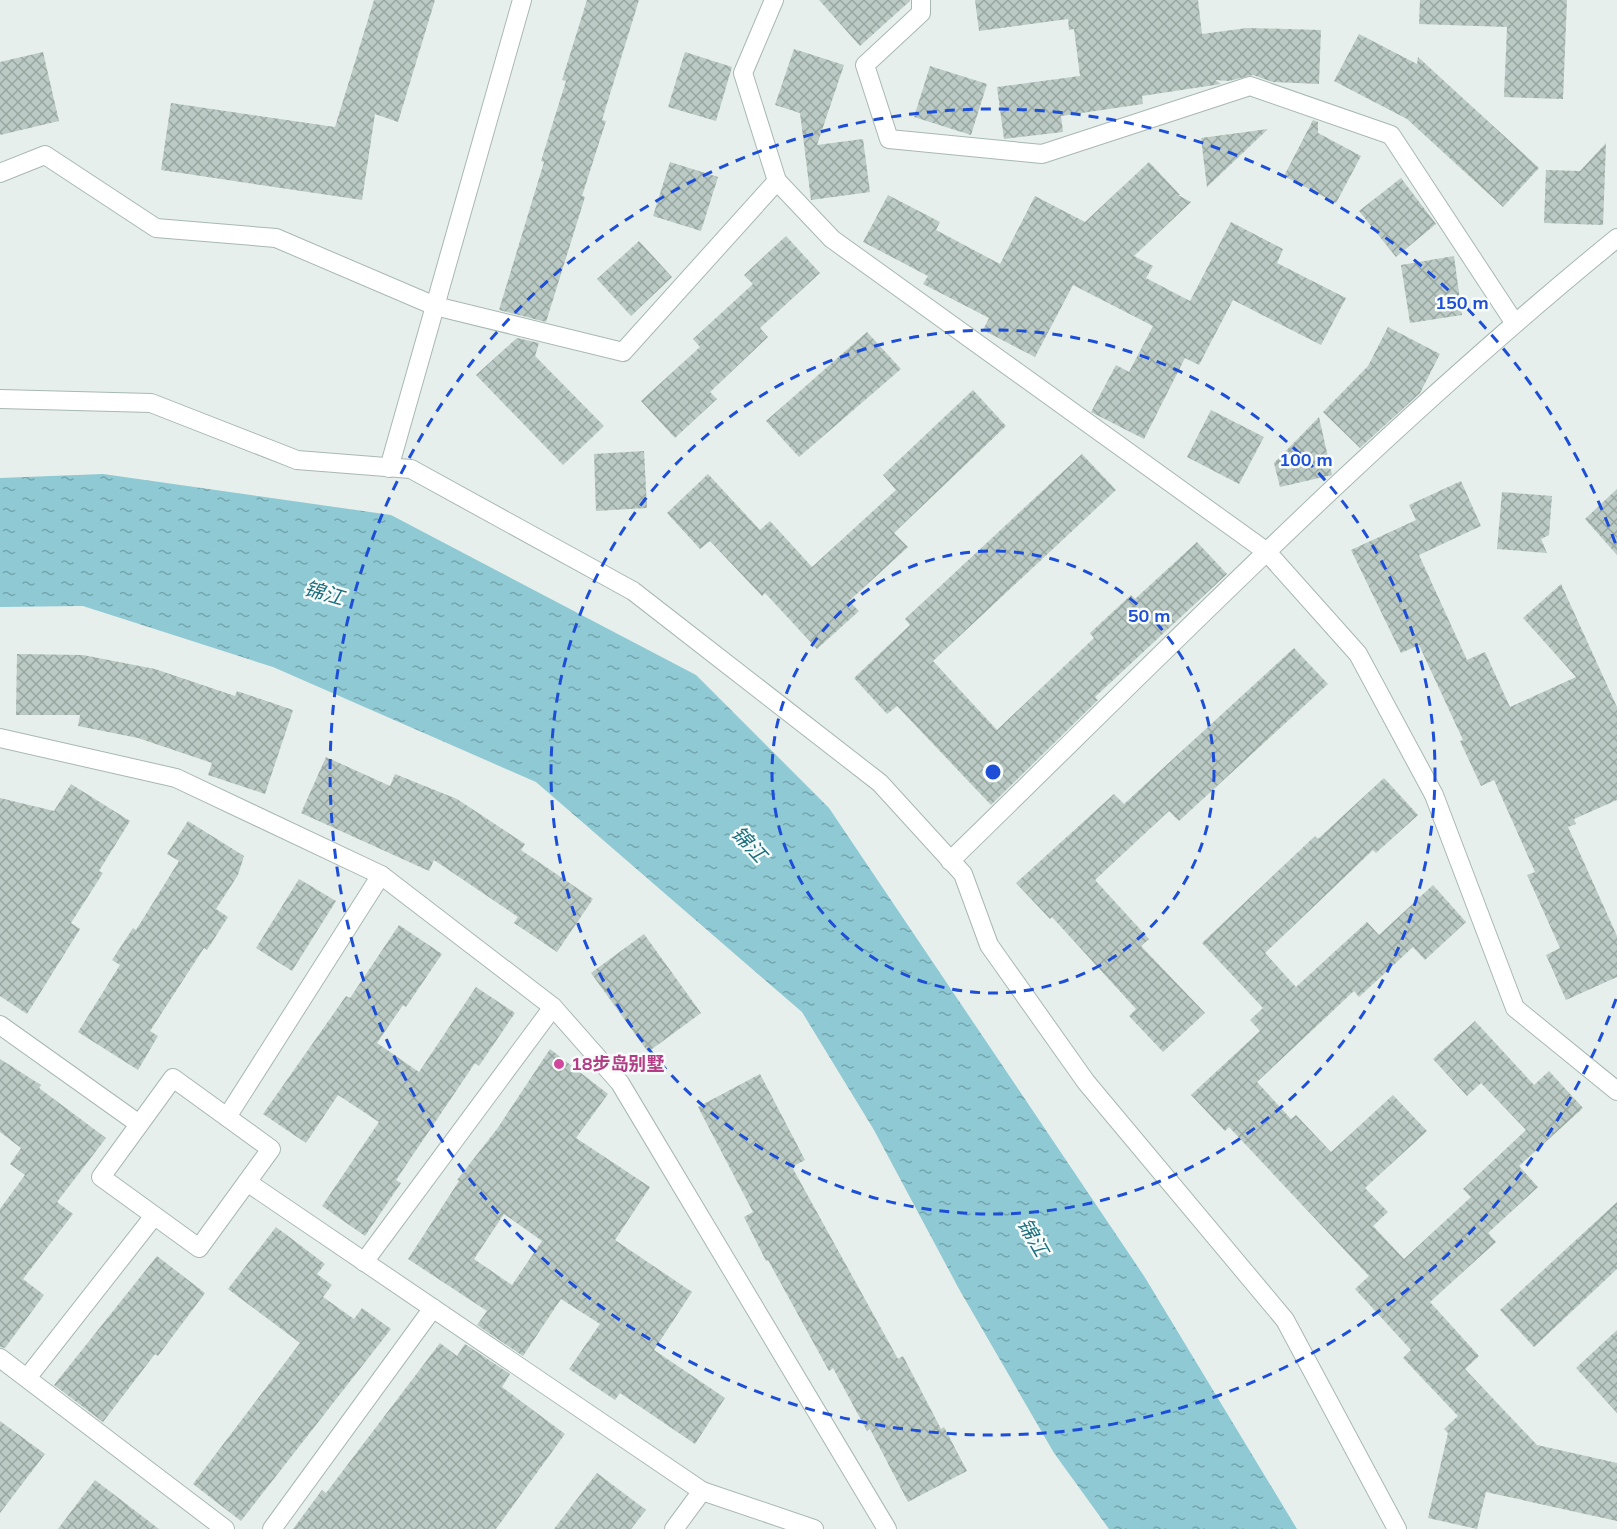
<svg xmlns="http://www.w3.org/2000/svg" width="1617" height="1529" font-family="Mulish,'Noto Sans SC',sans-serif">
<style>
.water{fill:url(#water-ripples)}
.building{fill:url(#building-cross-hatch);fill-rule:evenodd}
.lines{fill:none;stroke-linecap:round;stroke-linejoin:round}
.street-casing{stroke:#a8b8b2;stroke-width:20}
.street{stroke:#fff;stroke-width:18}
.ring{fill:none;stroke:#1d4ed8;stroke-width:3;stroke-dasharray:10 8}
.hotel-dot{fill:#d1479c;stroke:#f7fbf9;stroke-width:2}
.labels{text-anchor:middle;stroke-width:5;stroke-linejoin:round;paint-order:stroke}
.hotel-label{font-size:18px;font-weight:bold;fill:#b23c85;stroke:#f7fbf9;text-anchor:start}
.water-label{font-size:20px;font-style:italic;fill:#1c6f80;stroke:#f7fbf9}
.centre{fill:#1d4ed8;stroke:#f7fbf9;stroke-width:3}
.ring-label{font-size:18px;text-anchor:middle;font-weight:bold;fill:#1d4ed8;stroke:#f7fbf9;stroke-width:5;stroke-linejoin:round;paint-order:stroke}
</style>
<defs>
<pattern id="water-ripples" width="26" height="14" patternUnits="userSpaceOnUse" patternTransform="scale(1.5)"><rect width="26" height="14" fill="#8ec9d4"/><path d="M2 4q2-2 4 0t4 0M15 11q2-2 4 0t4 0" fill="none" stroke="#74a5ad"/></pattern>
<pattern id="building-cross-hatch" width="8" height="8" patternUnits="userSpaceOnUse" patternTransform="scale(1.5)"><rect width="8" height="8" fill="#bbcac4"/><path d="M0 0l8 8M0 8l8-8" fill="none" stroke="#98a6a0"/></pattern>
</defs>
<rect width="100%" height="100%" fill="#e6efeb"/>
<polygon class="water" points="103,474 391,515 696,675 829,808 1144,1276 1297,1529 1109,1529 1054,1453 959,1289 874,1130 802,1012 536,782 273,667 83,606 0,607 0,478"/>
<g class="building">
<polygon points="374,0 435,0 398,122 375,114 362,200 161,170 171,103 335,127"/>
<polygon points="587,0 639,0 602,120 606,121 582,196 585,197 546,322 499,310 544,162 541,161 566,81 562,80"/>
<polygon points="819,0 910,0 910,1 860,46"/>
<polygon points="975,0 1198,0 1202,34 1247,28 1321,30 1319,84 1273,82 1253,75 1229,81 1215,80 1221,84 1142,96 1143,104 1061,116 1063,132 1004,139 997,87 1080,76 1074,29 1069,30 1068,19 979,31"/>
<polygon points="1420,0 1567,0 1563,99 1504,97 1507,27 1419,24"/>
<polygon points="1359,34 1417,64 1418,57 1539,168 1503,207 1407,119 1334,81"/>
<polygon points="794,49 844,65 817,145 863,139 870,192 811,200 800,113 775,105"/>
<polygon points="43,52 59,121 0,135 0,62"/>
<polygon points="685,52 732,67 716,121 668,107"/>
<polygon points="930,66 987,84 971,135 914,117"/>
<polygon points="1313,120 1318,122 1318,133 1361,156 1336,203 1284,176"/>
<polygon points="1268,129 1207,187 1201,138"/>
<polygon points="1606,143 1603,225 1544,223 1546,170 1580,171"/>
<polygon points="670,162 718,177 701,231 653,216"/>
<polygon points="1149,162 1180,195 1178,195 1191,202 1134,256 1153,266 1146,278 1190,301 1231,222 1283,249 1277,263 1346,298 1321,345 1233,300 1199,365 1185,358 1144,439 1091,412 1116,365 1129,372 1153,326 1073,285 1035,357 983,330 989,318 923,284 928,276 863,242 888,195 940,222 936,230 1000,264 1035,196 1085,222"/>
<polygon points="1401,178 1436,224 1396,257 1359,211"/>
<polygon points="786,236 820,273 760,328 768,337 710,392 717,399 675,438 641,401 700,347 693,339 753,284 744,275"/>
<polygon points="639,241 672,277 631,316 597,279"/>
<polygon points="1454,256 1462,315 1410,323 1401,265"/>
<polygon points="1388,327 1440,354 1420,393 1360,448 1323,412 1368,366"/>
<polygon points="867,332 901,369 799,457 766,421"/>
<polygon points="517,338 539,343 535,356 604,426 563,465 476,375"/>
<polygon points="973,390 1006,426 894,533 908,547 849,601 859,611 817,649 765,593 762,596 710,541 700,549 667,513 708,474 760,530 770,521 812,567 896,490 883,475"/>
<polygon points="1211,410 1264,437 1239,484 1187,457"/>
<polygon points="1319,417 1332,475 1280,487 1274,463"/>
<polygon points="644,451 647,508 596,511 594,454"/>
<polygon points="1082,454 1116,490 933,661 997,730 1094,638 1090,633 1131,595 1135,599 1197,542 1227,574 1095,697 1098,700 991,805 897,706 887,714 854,678 910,625 905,619"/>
<polygon points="1461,481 1481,526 1419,555 1467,660 1485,652 1510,707 1576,677 1523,618 1561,584 1617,707 1617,800 1574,819 1576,824 1568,827 1617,936 1617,977 1566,1000 1546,955 1560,948 1527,875 1535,872 1494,780 1481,786 1460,741 1463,740 1419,645 1401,653 1351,550 1416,520 1409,505"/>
<polygon points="1617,489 1617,555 1585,519"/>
<polygon points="1502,492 1552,496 1549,535 1541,539 1547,553 1497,549"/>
<polygon points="1294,648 1328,684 1179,821 1169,811 1095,880 1149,939 1141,946 1205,1013 1163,1052 1129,1016 1136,1009 1052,917 1050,919 1016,883 1114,794 1124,804"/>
<polygon points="17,654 83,655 155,669 235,696 237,691 293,710 265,794 208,775 212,763 138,738 78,726 80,715 16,715"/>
<polygon points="326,757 390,786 395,774 457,799 525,844 521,850 593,899 557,952 514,923 518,917 434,860 429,871 301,813"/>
<polygon points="1384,778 1418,815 1376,853 1373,850 1265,953 1296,987 1367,922 1379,935 1433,885 1466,922 1425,960 1413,947 1359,997 1354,991 1257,1082 1291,1119 1296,1115 1331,1152 1393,1095 1427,1131 1365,1188 1388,1212 1373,1226 1404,1259 1471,1197 1463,1189 1526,1130 1481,1083 1467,1096 1433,1059 1475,1021 1534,1085 1549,1071 1583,1108 1519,1166 1538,1187 1488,1233 1496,1242 1430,1302 1479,1356 1465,1369 1537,1445 1617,1463 1617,1521 1486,1492 1477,1529 1428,1518 1448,1433 1444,1429 1458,1416 1403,1358 1411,1350 1355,1289 1369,1276 1229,1127 1225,1131 1191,1095 1260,1031 1250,1020 1263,1008 1202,943 1315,836 1318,839"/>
<polygon points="71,784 130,821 99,871 103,873 71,923 80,929 27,1014 0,996 0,798 54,811"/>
<polygon points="188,821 244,856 238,875 216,909 228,917 207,950 204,948 150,1031 158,1036 138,1070 78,1032 120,965 112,960 133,928 136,930 179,861 167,854"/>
<polygon points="299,879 336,901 292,971 256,948"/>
<polygon points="399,925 442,954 406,1007 403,1005 377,1043 419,1072 476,987 515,1013 479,1066 475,1063 396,1180 401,1183 365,1236 322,1206 379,1122 338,1095 306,1143 263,1114 346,996 350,998"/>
<polygon points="644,934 701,1013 648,1052 591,973"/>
<path d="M550,1049L608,1094L576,1138L650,1187L615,1240L692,1292L654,1350L725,1398L695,1444L620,1393L615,1400L569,1369L600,1324L561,1299L523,1356L477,1325L487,1311L408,1259L459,1181L457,1180L497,1129ZM504,1214L542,1241L512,1285L474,1259Z"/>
<polygon points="0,1059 41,1085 39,1088 106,1138 57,1202 73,1214 23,1279 44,1295 5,1348 0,1347 0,1209 25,1175 10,1164 21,1148 0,1132"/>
<polygon points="760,1074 805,1160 792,1167 898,1359 903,1356 941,1429 944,1427 967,1471 908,1502 870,1429 867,1431 833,1368 829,1371 768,1260 766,1261 744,1217 753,1212 698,1107"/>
<polygon points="1617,1202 1617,1269 1534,1347 1500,1310"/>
<polygon points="276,1227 325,1264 317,1274 332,1285 323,1297 354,1319 362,1308 391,1329 241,1521 193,1484 300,1343 228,1289"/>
<polygon points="157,1256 205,1293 158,1356 155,1354 103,1422 54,1385"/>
<polygon points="1617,1330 1617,1413 1576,1368"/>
<polygon points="440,1343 457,1356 465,1344 510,1374 502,1387 565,1434 496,1529 293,1529 322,1490 326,1493"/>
<polygon points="0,1421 45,1454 0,1513"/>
<polygon points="597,1473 646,1510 631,1529 554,1529"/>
<polygon points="95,1480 159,1529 58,1529"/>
</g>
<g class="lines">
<defs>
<g id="street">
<polyline points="921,0 921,13 865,65 889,139 1042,154 1250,86 1391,135 1514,322"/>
<polyline points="0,173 45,155 156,228 276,238 435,306 623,352 777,181 743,73 774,0"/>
<polyline points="777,181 832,239 1267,552 1358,654 1434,795 1515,1008 1617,1091"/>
<polyline points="0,399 151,403 297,460 411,469 633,591 880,783 963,874 989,945 1086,1082 1285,1320 1397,1529"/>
<polyline points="389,468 522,0"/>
<polyline points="0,738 176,778 381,875 553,1007 620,1083 887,1529"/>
<path d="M950,861C1168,649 1381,430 1617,238"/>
<polyline points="0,1025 139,1124"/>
<polygon points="173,1078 271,1149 199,1248 101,1177"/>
<polyline points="227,1117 381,875"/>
<polyline points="247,1182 702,1491"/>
<polyline points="364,1262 553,1007"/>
<polyline points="0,1358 225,1529"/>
<polyline points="27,1378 154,1216"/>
<polyline points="272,1529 433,1308"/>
<polyline points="674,1529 702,1491 814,1529"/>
</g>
</defs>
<use href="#street" class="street-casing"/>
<use href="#street" class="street"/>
</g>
<g class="ring">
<circle cx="993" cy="772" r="221"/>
<circle cx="993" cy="772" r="442"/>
<path d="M1616 999A663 663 0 1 1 1616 545"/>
</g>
<circle class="hotel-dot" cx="559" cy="1064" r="6"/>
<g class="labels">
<g class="hotel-label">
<text x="571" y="1070">18步岛别墅</text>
</g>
<g class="water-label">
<text transform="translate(324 593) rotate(16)" y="7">锦江</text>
<text transform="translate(749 844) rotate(47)" y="7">锦江</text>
<text transform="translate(1033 1237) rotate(60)" y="7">锦江</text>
</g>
</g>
<circle cx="993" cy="772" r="9" class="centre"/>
<g class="ring-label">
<text x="1462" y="309">150 m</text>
<text x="1306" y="466">100 m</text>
<text x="1149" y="622">50 m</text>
</g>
</svg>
